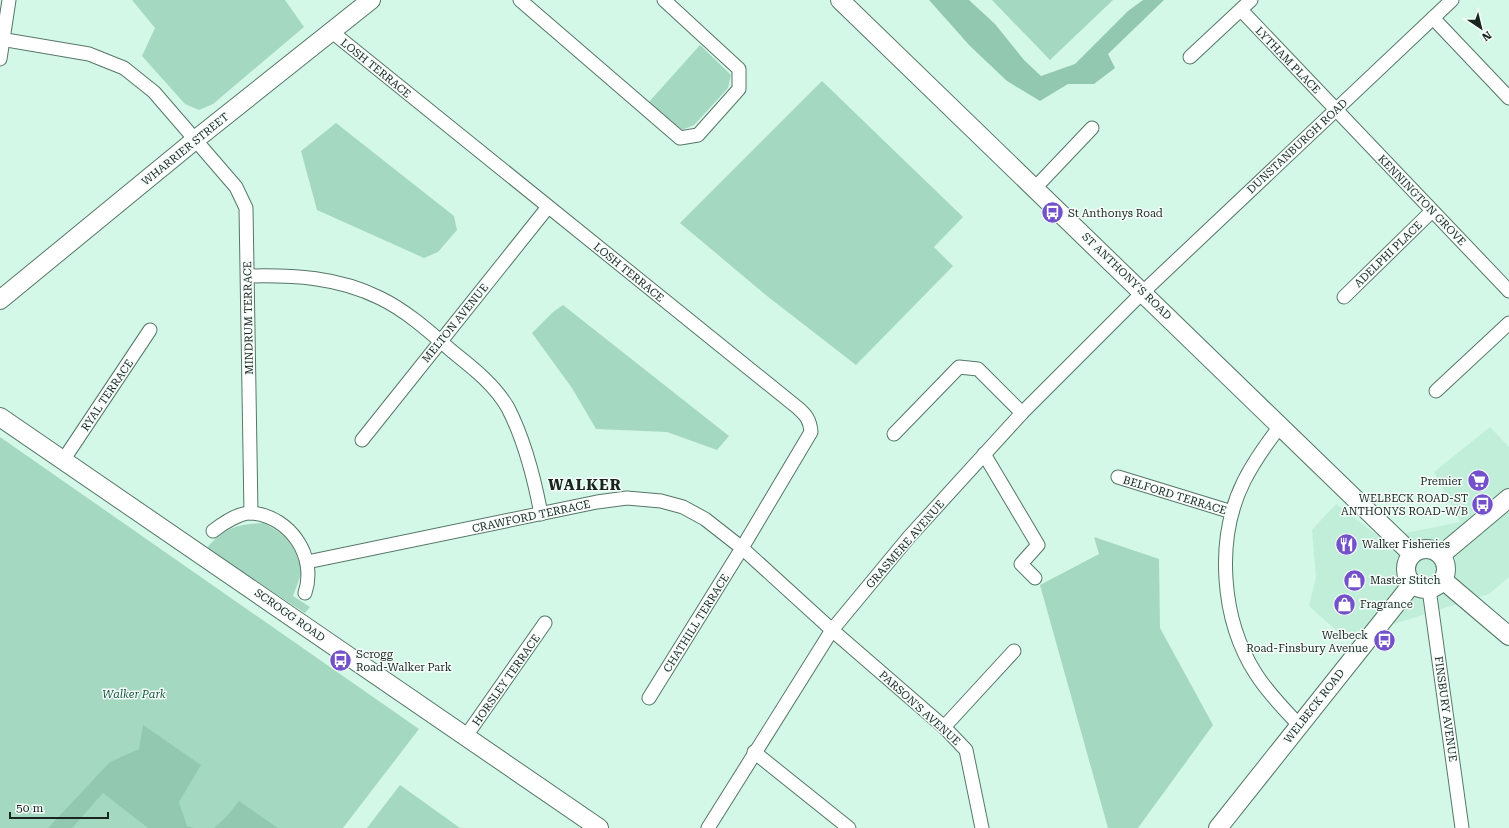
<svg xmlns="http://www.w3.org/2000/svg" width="1509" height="828" font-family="'Roboto Serif',serif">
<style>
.built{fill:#c1eed9}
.green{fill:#a5d8c1}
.forest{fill:#93c8b0}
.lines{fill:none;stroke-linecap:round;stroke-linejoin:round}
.street-casing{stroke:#567768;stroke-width:15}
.secondary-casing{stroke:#567768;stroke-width:20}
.street{stroke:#fff;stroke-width:13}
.secondary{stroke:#fff;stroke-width:18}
.labels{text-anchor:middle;stroke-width:3;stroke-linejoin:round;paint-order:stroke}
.street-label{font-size:11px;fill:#182620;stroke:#f6fdfa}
.poi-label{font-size:11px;fill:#182620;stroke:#f6fdfa;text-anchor:start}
.park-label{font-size:11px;font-style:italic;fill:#11553e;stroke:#f6fdfa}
.district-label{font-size:15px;font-weight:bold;letter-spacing:1px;fill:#182620;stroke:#f6fdfa}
</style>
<rect width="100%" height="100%" fill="#d3f8e7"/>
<polygon class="built" points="1490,427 1509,447 1509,577 1489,594 1346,639 1309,606 1316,577 1312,530 1336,504 1381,538 1460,522 1434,472"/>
<g class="green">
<polygon points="132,0 285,0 304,27 213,104 199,110 185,104 142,56 155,28"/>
<polygon points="992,0 1113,0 1050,60"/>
<polygon points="700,45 731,75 728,88 694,125 682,130 649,102"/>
<polygon points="822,81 963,217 934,247 953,266 856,365 767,296 680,223"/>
<polygon points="336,123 454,216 457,230 438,252 424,258 317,210 301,151"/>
<polygon points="563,305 729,436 717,450 667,432 596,429 572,388 532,333 553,312"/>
<polygon points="0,437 419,729 343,828 0,828"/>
<path d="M264,523C289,537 292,543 303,569L293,596L310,607L305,613L206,549C223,528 238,524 264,523Z"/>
<polygon points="1094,537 1159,559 1160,628 1213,725 1138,828 1108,828 1040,585 1099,554"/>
<polygon points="400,785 460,828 367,828"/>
</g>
<g class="forest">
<polygon points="929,0 969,0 995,24 1024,60 1041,76 1075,64 1128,11 1143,0 1164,0 1108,54 1115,68 1094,84 1068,84 1040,101 1007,81 970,46"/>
<polygon points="143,725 201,765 179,802 187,826 194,828 148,828 103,793 72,828 48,828 110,762 139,749"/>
<polygon points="239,801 278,828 214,828 227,816"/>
</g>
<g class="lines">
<defs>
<g id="street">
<polyline points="520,0 680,138 698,135 739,89 739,69 664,0"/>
<polyline points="1241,10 1509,291"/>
<polyline points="1433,18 1509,98"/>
<path d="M332,32L798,408C806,415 810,420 811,432L742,548L649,698"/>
<polyline points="0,39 89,54 124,68 154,92 236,187 246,208 251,513"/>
<polyline points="1190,57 1251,0"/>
<polyline points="0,59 9,0"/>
<polyline points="1035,188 1092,128"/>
<path d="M248,276C294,275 338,277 380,298C407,311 431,333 453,352C473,368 495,385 508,408C525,441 534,477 541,514"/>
<polyline points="1344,297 1432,211"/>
<polyline points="1436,391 1509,323"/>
<path d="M1281,425C1267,443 1254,461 1244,481C1215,539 1221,620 1256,674C1268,693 1284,709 1299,725"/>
<polyline points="894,434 959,367 978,369 1022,413"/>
<polyline points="362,440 548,207"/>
<polyline points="984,454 1038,545 1021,564 1035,578"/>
<polyline points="64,459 150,330"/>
<polyline points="1118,477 1232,512"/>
<path d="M213,531C222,524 240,512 252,513C291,517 317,557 305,593"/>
<polyline points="307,562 597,502 627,498 661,501 683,507 705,519 742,548 832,630 944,727 966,750 982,828"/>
<polyline points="1429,589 1462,828"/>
<polyline points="944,727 1014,651"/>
<polyline points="466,736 545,623"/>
<polyline points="754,752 849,828"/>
<polyline points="708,828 832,630 909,537 1022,413 1143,292 1452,0"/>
</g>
<g id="secondary">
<polyline points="840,0 1412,554"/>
<polyline points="0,300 195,140 371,0"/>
<polyline points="0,417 599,828"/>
<circle cx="1426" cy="569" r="20"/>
<polyline points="1441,555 1509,498"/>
<polyline points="1443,580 1509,636"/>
<polyline points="1218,828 1412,584"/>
</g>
</defs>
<use href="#street" class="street-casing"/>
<use href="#secondary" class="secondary-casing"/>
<use href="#street" class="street"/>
<use href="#secondary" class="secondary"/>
</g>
<defs>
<symbol id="bus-disc" viewBox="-11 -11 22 22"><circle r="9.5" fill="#7351ca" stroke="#f6fdfa"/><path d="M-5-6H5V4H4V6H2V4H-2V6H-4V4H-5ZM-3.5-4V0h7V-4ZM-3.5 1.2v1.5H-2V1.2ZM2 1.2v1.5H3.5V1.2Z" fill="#fff"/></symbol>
<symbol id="supermarket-disc" viewBox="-11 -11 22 22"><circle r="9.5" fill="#7351ca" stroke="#f6fdfa"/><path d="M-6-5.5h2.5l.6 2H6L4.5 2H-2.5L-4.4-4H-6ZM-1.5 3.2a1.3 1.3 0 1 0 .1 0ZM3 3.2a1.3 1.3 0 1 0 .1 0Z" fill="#fff"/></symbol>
<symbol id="restaurant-disc" viewBox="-11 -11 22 22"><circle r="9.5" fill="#7351ca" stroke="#f6fdfa"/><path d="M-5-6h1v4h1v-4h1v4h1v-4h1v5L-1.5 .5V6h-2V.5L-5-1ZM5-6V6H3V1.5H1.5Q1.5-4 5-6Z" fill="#fff"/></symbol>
<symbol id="shop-disc" viewBox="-11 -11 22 22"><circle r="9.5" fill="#7351ca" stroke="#f6fdfa"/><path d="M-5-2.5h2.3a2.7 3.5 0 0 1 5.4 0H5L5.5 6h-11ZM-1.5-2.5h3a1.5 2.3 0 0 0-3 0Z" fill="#fff"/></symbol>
</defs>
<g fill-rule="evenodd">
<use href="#bus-disc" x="1040" y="200" width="25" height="25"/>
<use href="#supermarket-disc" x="1466" y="468" width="25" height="25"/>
<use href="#bus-disc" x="1470" y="492" width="25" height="25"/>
<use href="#restaurant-disc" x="1334" y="532" width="25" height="25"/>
<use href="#shop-disc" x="1342" y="568" width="25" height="25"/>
<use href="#shop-disc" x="1332" y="592" width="25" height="25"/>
<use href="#bus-disc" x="1372" y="628" width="25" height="25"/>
<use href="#bus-disc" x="328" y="648" width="25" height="25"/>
</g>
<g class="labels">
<g class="street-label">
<text transform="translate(1288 60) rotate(46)" y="4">LYTHAM PLACE</text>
<text transform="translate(376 68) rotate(39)" y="4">LOSH TERRACE</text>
<text transform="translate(1297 146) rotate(-43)" y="4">DUNSTANBURGH ROAD</text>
<text transform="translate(185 149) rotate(-39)" y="4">WHARRIER STREET</text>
<text transform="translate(1422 200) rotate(46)" y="4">KENNINGTON GROVE</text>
<text transform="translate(1388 254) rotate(-44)" y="4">ADELPHI PLACE</text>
<text transform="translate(629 272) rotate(39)" y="4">LOSH TERRACE</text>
<text transform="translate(1127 276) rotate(44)" y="4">ST ANTHONY'S ROAD</text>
<text transform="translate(248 318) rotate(-91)" y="4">MINDRUM TERRACE</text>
<text transform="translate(455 323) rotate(-51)" y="4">MELTON AVENUE</text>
<text transform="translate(107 395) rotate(-56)" y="4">RYAL TERRACE</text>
<text transform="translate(1175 495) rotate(17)" y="4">BELFORD TERRACE</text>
<text transform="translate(531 516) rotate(-12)" y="4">CRAWFORD TERRACE</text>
<text transform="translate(905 544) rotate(-49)" y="4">GRASMERE AVENUE</text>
<text transform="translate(290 615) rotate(35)" y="4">SCROGG ROAD</text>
<text transform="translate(696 623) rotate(-58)" y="4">CHATHILL TERRACE</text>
<text transform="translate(506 680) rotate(-55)" y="4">HORSLEY TERRACE</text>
<text transform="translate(1314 706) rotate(-52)" y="4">WELBECK ROAD</text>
<text transform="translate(920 708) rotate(42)" y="4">PARSON'S AVENUE</text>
<text transform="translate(1446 709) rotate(82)" y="4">FINSBURY AVENUE</text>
</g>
<g class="poi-label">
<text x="1068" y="217">St Anthonys Road</text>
<text x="1462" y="485" text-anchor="end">Premier</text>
<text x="1468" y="502" text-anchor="end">WELBECK ROAD-ST<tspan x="1468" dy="13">ANTHONYS ROAD-W/B</tspan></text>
<text x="1362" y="548">Walker Fisheries</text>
<text x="1370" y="584">Master Stitch</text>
<text x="1360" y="608">Fragrance</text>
<text x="1368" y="639" text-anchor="end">Welbeck<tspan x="1368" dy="13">Road-Finsbury Avenue</tspan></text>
<text x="356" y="658">Scrogg<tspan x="356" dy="13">Road-Walker Park</tspan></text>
</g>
<g class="park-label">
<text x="134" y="698">Walker Park</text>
</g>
<g class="district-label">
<text x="585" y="490">WALKER</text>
</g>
</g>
<g transform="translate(1481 28) rotate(145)" stroke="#f6fdfa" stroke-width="3" paint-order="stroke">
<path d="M0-3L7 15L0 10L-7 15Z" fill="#182620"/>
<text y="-6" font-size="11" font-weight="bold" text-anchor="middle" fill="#182620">N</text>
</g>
<path d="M10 812v6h98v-6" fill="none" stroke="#182620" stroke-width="2"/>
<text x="16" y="812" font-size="12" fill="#182620" stroke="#f6fdfa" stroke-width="3" paint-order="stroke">50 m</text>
</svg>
